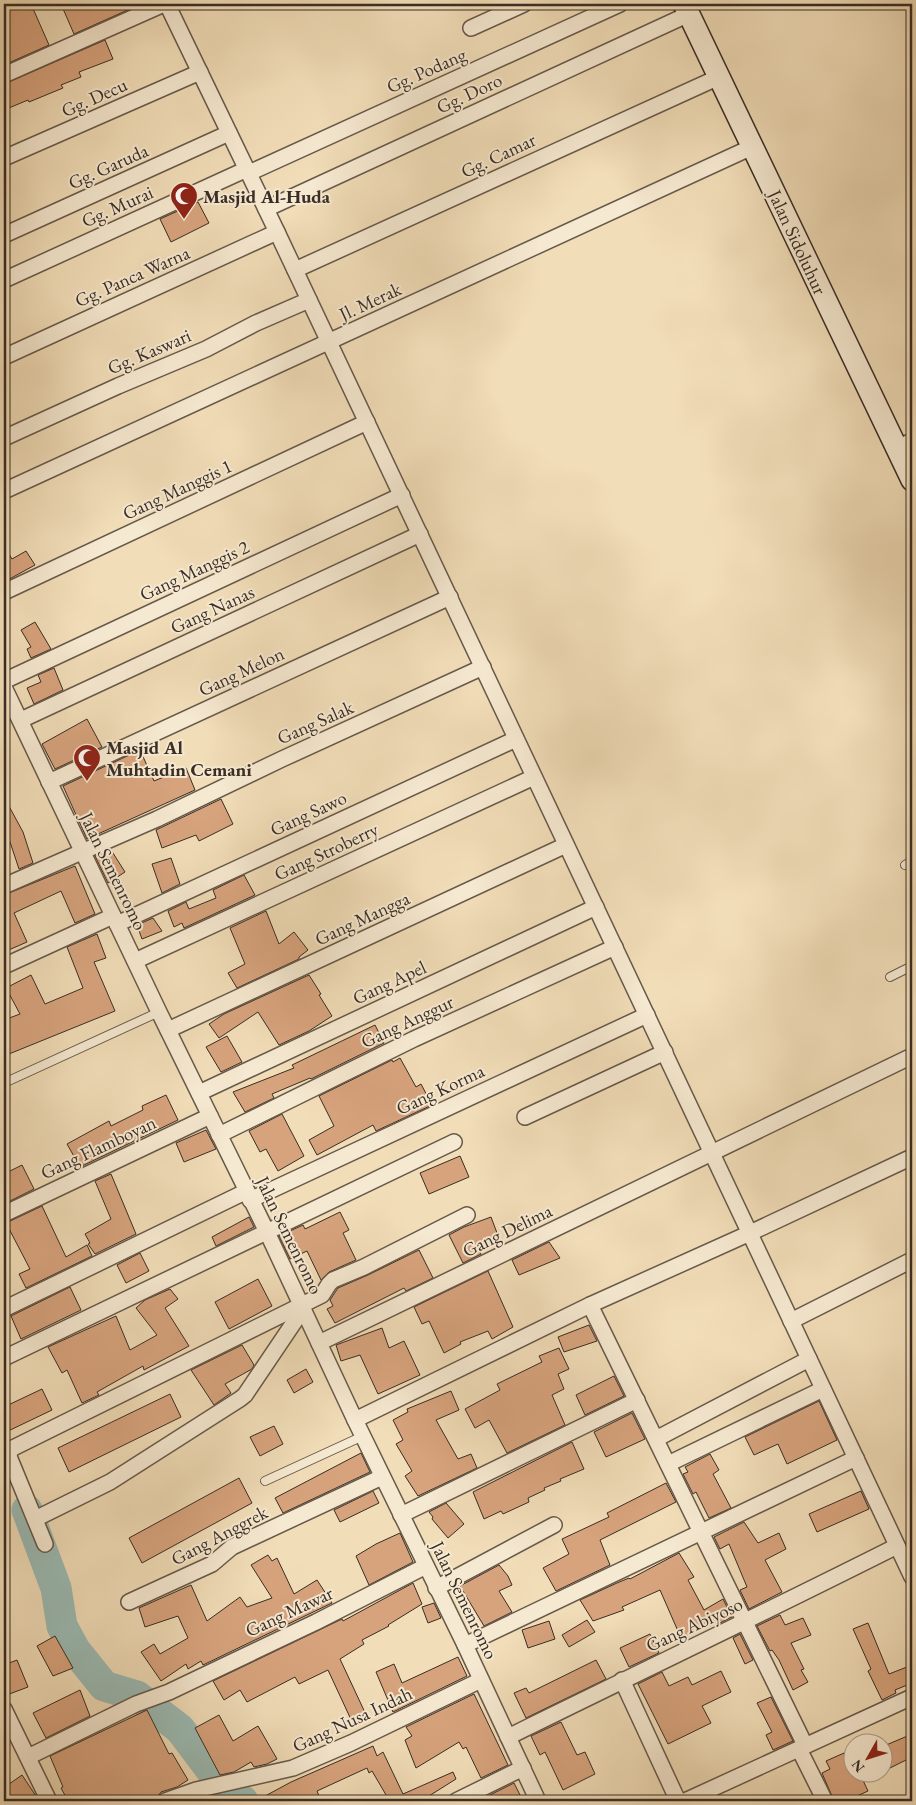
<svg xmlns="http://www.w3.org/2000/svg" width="916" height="1805" font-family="'EB Garamond',serif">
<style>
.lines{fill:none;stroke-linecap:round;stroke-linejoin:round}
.river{stroke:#9bbbb4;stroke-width:31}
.building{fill:#d7a37d;stroke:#392d25}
.lane-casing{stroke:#67594a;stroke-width:10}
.street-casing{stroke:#67594a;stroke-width:18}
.secondary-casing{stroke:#392d25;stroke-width:24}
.lane{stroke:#f6e9d1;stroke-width:8}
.street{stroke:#f6e9d1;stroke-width:15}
.secondary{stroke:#f6e9d1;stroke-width:21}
.labels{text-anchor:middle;stroke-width:4;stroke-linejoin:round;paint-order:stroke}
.street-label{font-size:19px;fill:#392d25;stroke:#f6e9d1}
.poi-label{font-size:19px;font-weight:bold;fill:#392d25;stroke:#f6e9d1;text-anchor:start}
</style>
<rect width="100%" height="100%" fill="#f1ddb8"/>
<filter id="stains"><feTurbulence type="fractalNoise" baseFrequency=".004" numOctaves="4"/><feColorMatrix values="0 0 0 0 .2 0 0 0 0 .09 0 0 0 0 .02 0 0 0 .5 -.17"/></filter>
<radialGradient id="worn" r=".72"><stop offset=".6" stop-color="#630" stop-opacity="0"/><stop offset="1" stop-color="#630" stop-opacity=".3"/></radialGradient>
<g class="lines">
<polyline class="river" points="27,1510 56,1588 62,1626 75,1650 104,1686 137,1696 180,1729 226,1790 243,1801"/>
</g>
<g class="building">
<polygon points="4,4 31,4 49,45 4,65"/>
<polygon points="61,4 141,4 74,34"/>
<polygon points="105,40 113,59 79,72 81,77 61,85 63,88 29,102 28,100 4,110 4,84"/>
<polygon points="198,202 209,223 171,242 160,219"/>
<polygon points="4,546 12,559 26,551 35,565 4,582"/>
<polygon points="35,622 51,649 31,658 27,649 31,647 21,630"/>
<polygon points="54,668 63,690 34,704 27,688 41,682 38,675"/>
<polygon points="87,719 102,747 55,769 42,744"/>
<polygon points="140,750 154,781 186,768 195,790 87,839 63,786"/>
<polygon points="4,797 23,832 33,863 19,869 9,839 4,829"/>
<polygon points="221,799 233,824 199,841 196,835 162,848 156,830"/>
<polygon points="111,850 125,872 108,883 95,856"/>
<polygon points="171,858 180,884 162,893 152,864"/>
<polygon points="75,866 95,914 75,923 61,891 14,913 27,942 4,952 4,895"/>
<polygon points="244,875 255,895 184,928 182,923 174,927 168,911 186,902 189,909 216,898 213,890"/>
<polygon points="266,911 279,944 294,932 308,950 299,957 299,959 237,988 228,973 245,964 230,928"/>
<polygon points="153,918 162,931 142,939 137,925"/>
<polygon points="97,934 106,958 94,962 115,1011 4,1056 4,1020 20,1014 6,988 31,975 45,1004 83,988 67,947"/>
<polygon points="309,975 321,994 319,995 332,1016 309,1031 279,1045 258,1012 219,1038 209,1024 224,1014"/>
<polygon points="375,1025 384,1043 311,1079 310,1078 272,1094 274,1098 245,1112 233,1092 294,1068 292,1065"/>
<polygon points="227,1036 242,1062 221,1072 206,1047"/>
<polygon points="400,1058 416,1087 421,1084 432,1105 376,1131 373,1125 317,1155 309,1140 334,1126 319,1096 392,1060 393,1062"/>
<polygon points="166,1095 178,1120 80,1167 67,1144 109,1121 111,1126 143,1110 142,1106"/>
<polygon points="282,1114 304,1156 278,1171 266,1149 260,1152 249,1131"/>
<polygon points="206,1130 216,1149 184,1162 176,1143"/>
<polygon points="460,1156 469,1177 429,1194 420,1173"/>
<polygon points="22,1165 34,1189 4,1204 4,1174"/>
<polygon points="111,1174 136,1234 95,1254 88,1244 90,1243 85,1234 111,1219 95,1181"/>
<polygon points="42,1206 66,1257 87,1245 92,1256 26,1288 19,1274 30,1269 6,1223"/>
<polygon points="340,1212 349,1230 343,1233 356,1260 329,1272 321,1280 307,1251 290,1259 279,1236 303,1225 305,1229"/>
<polygon points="249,1217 254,1227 216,1246 212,1237"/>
<polygon points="491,1217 500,1241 478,1249 481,1254 463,1263 449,1235 464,1227"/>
<polygon points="549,1242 560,1258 519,1275 512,1260"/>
<polygon points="419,1250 433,1278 406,1291 404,1288 335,1323 327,1309 333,1306 330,1300 338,1288 368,1275"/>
<polygon points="140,1253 149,1271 126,1283 117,1265"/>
<polygon points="488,1271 513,1327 492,1339 488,1331 460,1342 461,1344 444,1353 429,1321 422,1324 414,1307"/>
<polygon points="258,1279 272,1306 229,1329 215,1302"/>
<polygon points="70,1287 81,1310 21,1339 11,1316"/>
<polygon points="170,1289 178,1299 165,1308 189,1346 144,1370 143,1366 97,1392 99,1395 82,1403 67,1370 62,1373 48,1347 116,1316 130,1350 157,1335 136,1308 145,1300"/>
<polygon points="589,1325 597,1341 564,1352 558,1337"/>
<polygon points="382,1328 389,1348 404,1341 420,1375 378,1394 360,1355 341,1361 336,1345"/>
<polygon points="242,1345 254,1365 252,1369 225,1384 231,1393 214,1405 191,1370"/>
<polygon points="559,1348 569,1369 558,1374 564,1389 552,1395 565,1425 507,1453 489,1420 475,1428 465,1409 500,1390 497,1384 542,1362 539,1356"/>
<polygon points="306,1369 313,1382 294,1393 287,1380"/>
<polygon points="614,1376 624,1396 585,1415 576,1395"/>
<polygon points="42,1389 52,1410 4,1433 4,1407"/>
<polygon points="451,1391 459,1410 436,1420 458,1459 471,1454 477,1468 418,1496 405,1476 412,1471 396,1444 403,1440 393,1420 408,1412 407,1409"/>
<polygon points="170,1394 181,1417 69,1472 58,1448"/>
<polygon points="819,1401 837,1440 787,1464 778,1444 754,1455 745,1437"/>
<polygon points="632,1413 645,1439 606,1457 594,1432"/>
<polygon points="274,1426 283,1444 260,1456 250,1437"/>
<polygon points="572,1442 584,1469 560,1479 561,1481 544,1488 545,1490 528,1498 529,1502 503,1514 501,1511 484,1519 473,1492"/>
<polygon points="361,1453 370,1472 283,1513 275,1498"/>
<polygon points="710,1454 719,1470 713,1474 731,1508 709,1518 696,1492 693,1494 683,1474 688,1472 685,1467"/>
<polygon points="239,1478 252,1503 142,1563 129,1538"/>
<polygon points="666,1483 676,1502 600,1540 610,1565 556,1591 543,1568 569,1554 562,1539 609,1517 607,1513"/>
<polygon points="373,1491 379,1503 340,1522 334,1510"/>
<polygon points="861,1491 869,1509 817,1532 809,1514"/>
<polygon points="446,1503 464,1524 448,1538 432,1519 433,1517 429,1512"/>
<polygon points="744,1522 758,1543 779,1533 786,1549 765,1560 782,1592 749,1609 740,1590 747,1587 729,1544 720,1549 714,1537"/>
<polygon points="400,1533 413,1562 369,1585 356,1556 376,1544"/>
<polygon points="679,1553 694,1577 688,1580 704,1610 723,1599 732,1617 716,1625 714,1623 681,1638 660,1590 622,1607 624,1610 593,1621 580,1600 617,1583 629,1578 630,1579"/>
<polygon points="268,1555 272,1561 277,1558 294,1594 317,1580 332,1603 203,1665 201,1661 188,1669 186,1664 161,1681 141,1652 154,1644 160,1654 188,1638 178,1616 145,1627 139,1608 191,1585 207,1621 240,1597 247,1607 272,1598 251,1565"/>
<polygon points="499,1565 508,1576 512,1585 499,1591 512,1612 484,1626 460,1586"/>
<polygon points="413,1583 422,1604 388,1625 389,1626 362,1640 364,1644 340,1659 368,1719 354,1726 328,1670 299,1684 295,1677 247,1702 240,1690 224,1700 213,1681 342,1619 343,1621"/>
<polygon points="434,1603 441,1618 428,1623 422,1607"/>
<polygon points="780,1615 785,1625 803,1618 811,1635 791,1643 804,1669 801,1670 808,1682 793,1690 779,1660 772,1650 770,1651 757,1626"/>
<polygon points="587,1620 595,1632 569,1647 562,1635"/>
<polygon points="549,1621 555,1639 528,1648 522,1630"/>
<polygon points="868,1623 889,1674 912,1665 912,1683 895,1690 896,1693 882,1700 868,1671 871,1669 853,1629"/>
<polygon points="650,1634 659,1653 629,1667 620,1648"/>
<polygon points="740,1634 753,1660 745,1664 733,1638"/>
<polygon points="55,1636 73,1668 53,1676 37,1646"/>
<polygon points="458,1657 467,1676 393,1712 376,1672 394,1664 402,1683"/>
<polygon points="17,1660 28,1687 4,1696 4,1665"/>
<polygon points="596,1660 606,1679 526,1718 514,1693 526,1688 529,1693"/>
<polygon points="721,1671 731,1692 702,1706 711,1723 668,1744 638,1684 662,1672 669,1686 688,1677 692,1685"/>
<polygon points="80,1690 90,1716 46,1738 33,1713"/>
<polygon points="474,1694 508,1765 481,1778 466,1747 463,1749 459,1742 416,1768 405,1740 412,1736 406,1727"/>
<polygon points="771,1697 793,1741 773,1750 766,1735 772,1732 757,1703"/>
<polygon points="147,1710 169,1754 172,1753 188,1780 177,1787 161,1792 157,1797 148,1801 68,1801 61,1788 63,1787 50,1756"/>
<polygon points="219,1715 233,1741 258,1726 277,1759 267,1764 254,1767 251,1762 234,1772 220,1775 195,1728"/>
<polygon points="561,1722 577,1755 585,1752 595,1774 563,1790 545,1752 540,1755 531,1736"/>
<polygon points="912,1734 912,1757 884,1771 884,1746"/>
<polygon points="373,1746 377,1756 383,1752 403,1794 453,1772 456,1779 421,1801 386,1801 389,1800 372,1771 369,1773 367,1768 317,1791 319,1796 309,1801 256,1801 291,1782"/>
<polygon points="844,1753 847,1759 854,1756 854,1772 859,1772 868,1791 846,1801 834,1801 822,1773 830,1769 826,1761"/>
<polygon points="22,1775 36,1796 29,1801 14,1801 5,1787"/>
<polygon points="514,1783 523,1801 493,1801 490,1795"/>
</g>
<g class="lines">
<defs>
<g id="lane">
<polyline points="905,865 912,861"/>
<polyline points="890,977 912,966"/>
<polyline points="4,1083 159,1012"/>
<polyline points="265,1481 363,1436"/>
</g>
<g id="street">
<polyline points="167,4 277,232 912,1577"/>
<polyline points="471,28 524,4"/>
<polyline points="4,75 164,4"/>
<polyline points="4,158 200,72"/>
<polyline points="249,173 620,4"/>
<polyline points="266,209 689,14"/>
<polyline points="4,235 229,133"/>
<polyline points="295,270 719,77"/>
<polyline points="4,280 247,169"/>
<polyline points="4,357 277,232"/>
<polyline points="4,438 118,386 206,349 256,323 309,300"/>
<polyline points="897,448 912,441"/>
<polyline points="4,491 752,147"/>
<polyline points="4,592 367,422"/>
<polyline points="4,681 402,495"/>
<polyline points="4,687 159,1012 267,1232 355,1420 465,1645 538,1801"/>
<polyline points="21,720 420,534"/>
<polyline points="49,782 450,597"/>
<polyline points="4,886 157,819 282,759 483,667"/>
<polyline points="117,924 516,739"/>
<polyline points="135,961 534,777"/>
<polyline points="4,966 113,916"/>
<polyline points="168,1030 566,845"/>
<polyline points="199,1093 596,907"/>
<polyline points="525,1117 665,1052"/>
<polyline points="219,1135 414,1039 615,947"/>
<polyline points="250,1200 647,1015"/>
<polyline points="4,1214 210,1116"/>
<polyline points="590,1305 805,1745"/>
<polyline points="4,1309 247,1191"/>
<polyline points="791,1321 912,1260"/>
<polyline points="319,1343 912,1056"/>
<polyline points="4,1358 454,1142"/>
<polyline points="355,1420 590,1305 750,1233 912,1157"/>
<polyline points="656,1439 809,1359"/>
<polyline points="668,1464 823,1389"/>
<polyline points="401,1515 637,1400"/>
<polyline points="35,1519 110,1482 240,1399 245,1395 303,1309"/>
<polyline points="45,1544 10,1459 9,1455 11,1449 322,1295 329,1284 333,1280 364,1267 467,1215"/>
<polyline points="436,1588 554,1525"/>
<polyline points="129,1602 212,1564 232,1547 382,1477"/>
<polyline points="465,1645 856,1458"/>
<polyline points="622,1680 678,1801"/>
<polyline points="4,1709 49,1801"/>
<path d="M508,1737C638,1673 768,1611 897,1546"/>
<polyline points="799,1749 825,1801"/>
<polyline points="28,1757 136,1704 169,1692 316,1622 426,1566"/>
<polyline points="165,1801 196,1790 293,1768 351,1743 481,1680"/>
<polyline points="456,1801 523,1768"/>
<polyline points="685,1801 912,1697"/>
</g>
<polyline id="secondary" points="684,4 912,480"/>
</defs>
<use href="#lane" class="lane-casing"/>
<use href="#street" class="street-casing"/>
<use href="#secondary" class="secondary-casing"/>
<use href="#lane" class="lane"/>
<use href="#street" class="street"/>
<use href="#secondary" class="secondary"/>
</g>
<defs>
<symbol id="mosque-pin" viewBox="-11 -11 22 30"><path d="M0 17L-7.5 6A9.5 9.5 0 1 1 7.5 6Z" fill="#8f2418" stroke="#f6e9d1"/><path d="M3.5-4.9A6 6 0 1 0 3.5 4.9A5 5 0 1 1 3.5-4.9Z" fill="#fff"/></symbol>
</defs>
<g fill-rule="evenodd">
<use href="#mosque-pin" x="168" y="180" width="32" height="43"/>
<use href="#mosque-pin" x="71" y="742" width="32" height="43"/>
</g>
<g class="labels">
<g class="street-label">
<text transform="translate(426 70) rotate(-24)" y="7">Gg. Podang</text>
<text transform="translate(469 93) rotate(-25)" y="7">Gg. Doro</text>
<text transform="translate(94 97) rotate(-24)" y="7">Gg. Decu</text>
<text transform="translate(498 155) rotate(-25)" y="7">Gg. Camar</text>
<text transform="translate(108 166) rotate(-24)" y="7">Gg. Garuda</text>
<text transform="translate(117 206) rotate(-24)" y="7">Gg. Murai</text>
<text transform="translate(798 242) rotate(65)" y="7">Jalan Sidoluhur</text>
<text transform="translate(132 276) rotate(-24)" y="7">Gg. Panca Warna</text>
<text transform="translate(370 301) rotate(-25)" y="7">Jl. Merak</text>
<text transform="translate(149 351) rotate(-23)" y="7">Gg. Kaswari</text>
<text transform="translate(177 489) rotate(-25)" y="7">Gang Manggis 1</text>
<text transform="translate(194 570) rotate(-25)" y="7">Gang Manggis 2</text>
<text transform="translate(212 609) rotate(-25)" y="7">Gang Nanas</text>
<text transform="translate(241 671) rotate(-25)" y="7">Gang Melon</text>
<text transform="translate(315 722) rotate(-24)" y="7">Gang Salak</text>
<text transform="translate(308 813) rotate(-25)" y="7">Gang Sawo</text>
<text transform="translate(326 851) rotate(-25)" y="7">Gang Stroberry</text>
<text transform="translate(114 871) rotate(64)" y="7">Jalan Semenromo</text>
<text transform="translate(362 918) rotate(-25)" y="7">Gang Mangga</text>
<text transform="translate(389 982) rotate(-25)" y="7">Gang Apel</text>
<text transform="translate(407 1021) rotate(-25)" y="7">Gang Anggur</text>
<text transform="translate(440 1089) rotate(-25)" y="7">Gang Korma</text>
<text transform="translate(98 1147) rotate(-25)" y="7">Gang Flamboyan</text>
<text transform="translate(507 1230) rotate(-26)" y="7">Gang Delima</text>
<text transform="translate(290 1235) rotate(64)" y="7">Jalan Semenromo</text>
<text transform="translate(219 1535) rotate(-28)" y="7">Gang Anggrek</text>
<text transform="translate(465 1600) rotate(64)" y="7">Jalan Semenromo</text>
<text transform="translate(289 1611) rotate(-25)" y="7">Gang Mawar</text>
<text transform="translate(694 1624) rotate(-25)" y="7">Gang Abiyoso</text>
<text transform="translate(352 1719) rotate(-25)" y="7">Gang Nusa Indah</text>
</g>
<g class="poi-label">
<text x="203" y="203">Masjid Al-Huda</text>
<text x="106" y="754">Masjid Al<tspan x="106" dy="22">Muhtadin Cemani</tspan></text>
</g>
</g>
<rect width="916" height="1805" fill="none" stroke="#f1ddb8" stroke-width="20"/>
<rect x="5" y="5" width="906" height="1795" fill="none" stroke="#392d25" stroke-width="2.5"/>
<rect x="10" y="10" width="896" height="1785" fill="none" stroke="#392d25"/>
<g transform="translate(868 1758) rotate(231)"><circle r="24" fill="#f6e9d1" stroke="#aa9e8c"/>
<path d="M0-4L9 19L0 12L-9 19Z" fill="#8f2418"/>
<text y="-8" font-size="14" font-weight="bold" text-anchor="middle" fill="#392d25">N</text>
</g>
<rect width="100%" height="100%" filter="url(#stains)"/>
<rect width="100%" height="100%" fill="url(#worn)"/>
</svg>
